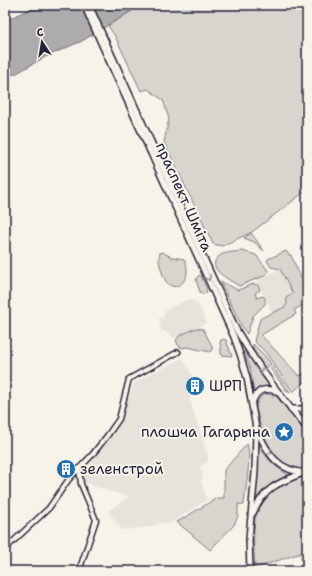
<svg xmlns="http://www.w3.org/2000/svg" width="312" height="576" font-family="'Shantell Sans',sans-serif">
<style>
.built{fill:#e7e3db}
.green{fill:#d8d5cf;stroke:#7d7c85}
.water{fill:#aeabad;stroke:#76747f}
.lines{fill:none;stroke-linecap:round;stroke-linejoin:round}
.minor-casing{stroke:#22223b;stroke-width:7}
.major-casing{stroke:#22223b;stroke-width:8}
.minor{stroke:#f7f3e8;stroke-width:4}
.major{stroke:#f7f3e8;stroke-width:5}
.oneway{stroke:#97959a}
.labels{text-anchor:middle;stroke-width:4;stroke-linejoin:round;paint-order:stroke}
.street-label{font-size:15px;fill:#22223b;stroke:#f7f3e8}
.poi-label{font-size:15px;fill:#22223b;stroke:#f7f3e8;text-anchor:start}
</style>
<rect width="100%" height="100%" fill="#f7f3e8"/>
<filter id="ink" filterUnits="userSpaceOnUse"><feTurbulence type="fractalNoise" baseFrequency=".025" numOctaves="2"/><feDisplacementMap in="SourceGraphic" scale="8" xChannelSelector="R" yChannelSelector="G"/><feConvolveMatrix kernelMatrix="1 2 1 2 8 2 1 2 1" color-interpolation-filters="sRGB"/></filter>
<g filter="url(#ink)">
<g class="built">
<polygon points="280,269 293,294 286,298 285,307 272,312 256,280"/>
<polygon points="187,299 197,302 207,323 173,338 169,334 166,333 166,331 161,331 159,318 163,317 165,311"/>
<polygon points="182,358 201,391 189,397 208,456 208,462 200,466 203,476 201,481 207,500 169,524 161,523 150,527 122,530 108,511 129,497 84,483 83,476 122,415 135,382"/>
<polygon points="307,551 307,571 304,571 298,554"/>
</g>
<g class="green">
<polygon points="141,5 307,5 307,190 252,232 222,246 213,244 164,142 169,119 163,100 148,89 141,91 115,36 108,26"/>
<polygon points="251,233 264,251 254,242 244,238"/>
<path d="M242,251L256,255L267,269L268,271L266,275L239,286C230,280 202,267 221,255C226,252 236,252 242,251Z"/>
<polygon points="286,251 289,255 291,255 307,292 307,310 303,305 294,310 296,314 261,335 299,376 307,372 307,379 293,392 266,353 254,341 260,319 263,317 285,307 287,304 286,298 293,294 280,269 271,267 267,261 268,259"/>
<path d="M163,252C170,258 175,257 184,259C196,279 170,302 162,272C160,265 158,260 160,253Z"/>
<polygon points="199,275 201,276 207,289 206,293 203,294 200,292 196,280"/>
<polygon points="220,281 238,290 253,284 258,285 260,290 255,293 257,298 263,296 265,298 265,304 253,316 247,334 242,327"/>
<polygon points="196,328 203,329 212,346 212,350 210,352 187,347 182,348 178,345 176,340 179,336"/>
<polygon points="223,339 226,340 232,356 222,355 221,354 221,348 220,343 221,340"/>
<polygon points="253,344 265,356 271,364 265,369 253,349"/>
<polygon points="245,350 270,386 262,388 254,393 250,368 244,351"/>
<polygon points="272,366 290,392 286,390 270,368"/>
<path d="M264,394H270L277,397L307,433V469C280,476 263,440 259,420C258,416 256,411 256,408C256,402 260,398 264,394Z"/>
<path d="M257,442C266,458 273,466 289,475C274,481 262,488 254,502Z"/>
<path d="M247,444C252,454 245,492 244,505L238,504V516L234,525L210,550L177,522L217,498H224V470Z"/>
<path d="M301,477H307V551L255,568C254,550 251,521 260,504C267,489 286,482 301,477Z"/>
</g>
<polygon class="water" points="45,5 141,5 82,41 43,58 17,73 5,77 5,21 25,11"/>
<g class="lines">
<defs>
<g id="minor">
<polyline points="79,469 81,484 96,520 79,571"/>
<polyline points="5,549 49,508 69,479 92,455 107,436 119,419 129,379 178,352"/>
</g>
<g id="major">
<path d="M84,5L234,337L241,357L247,378L256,428C268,454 277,471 307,473"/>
<path d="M89,5L236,329C256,364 281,397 307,428"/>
<path d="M252,403C257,390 263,387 277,391"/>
<polyline points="291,409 301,409 307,407"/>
<polyline points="304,424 307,413"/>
<path d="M253,513C265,487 278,483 303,473"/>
<polyline points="250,571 249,538 255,472 256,430"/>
</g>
</defs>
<use href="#minor" class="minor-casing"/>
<use href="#major" class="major-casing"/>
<use href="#minor" class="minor"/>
<use href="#major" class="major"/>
</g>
<defs><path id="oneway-chevron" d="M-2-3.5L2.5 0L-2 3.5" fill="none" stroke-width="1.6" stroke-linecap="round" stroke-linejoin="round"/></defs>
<g class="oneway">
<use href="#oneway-chevron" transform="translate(208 278) rotate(66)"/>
<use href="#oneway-chevron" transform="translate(263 370) rotate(-125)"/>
<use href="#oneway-chevron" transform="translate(269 452) rotate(56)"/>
</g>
</g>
<defs>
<symbol id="building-disc" viewBox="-11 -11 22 22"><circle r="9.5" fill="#1f6fb2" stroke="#f7f3e8"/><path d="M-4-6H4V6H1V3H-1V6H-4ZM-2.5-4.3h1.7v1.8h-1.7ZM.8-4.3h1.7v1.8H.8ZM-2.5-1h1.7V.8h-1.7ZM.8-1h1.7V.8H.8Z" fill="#fff"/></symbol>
<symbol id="sight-disc" viewBox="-11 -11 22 22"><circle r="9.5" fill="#1f6fb2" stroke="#f7f3e8"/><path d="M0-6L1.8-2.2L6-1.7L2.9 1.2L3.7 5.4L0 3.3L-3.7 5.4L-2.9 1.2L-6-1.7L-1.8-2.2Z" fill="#fff"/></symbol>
</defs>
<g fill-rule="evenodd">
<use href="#building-disc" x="184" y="375" width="22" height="22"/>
<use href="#sight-disc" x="273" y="421" width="22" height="22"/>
<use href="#building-disc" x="55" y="458" width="22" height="22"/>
</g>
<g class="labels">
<g class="street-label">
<text transform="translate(184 197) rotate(66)" y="5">праспект Шміта</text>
</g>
<g class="poi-label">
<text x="209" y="391">ШРП</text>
<text x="270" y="437" text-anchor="end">плошча Гагарына</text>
<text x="80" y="474">зеленстрой</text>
</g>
</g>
<rect width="312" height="576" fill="none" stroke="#f7f3e8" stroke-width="20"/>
<rect x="10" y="10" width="292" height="556" fill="none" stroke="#22223b" stroke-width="1.5" filter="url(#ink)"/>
<g transform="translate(42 42) rotate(348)" stroke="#f7f3e8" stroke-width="3" paint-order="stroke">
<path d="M0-3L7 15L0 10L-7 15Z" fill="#22223b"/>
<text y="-6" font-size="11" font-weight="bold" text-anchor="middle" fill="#22223b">С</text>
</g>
</svg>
